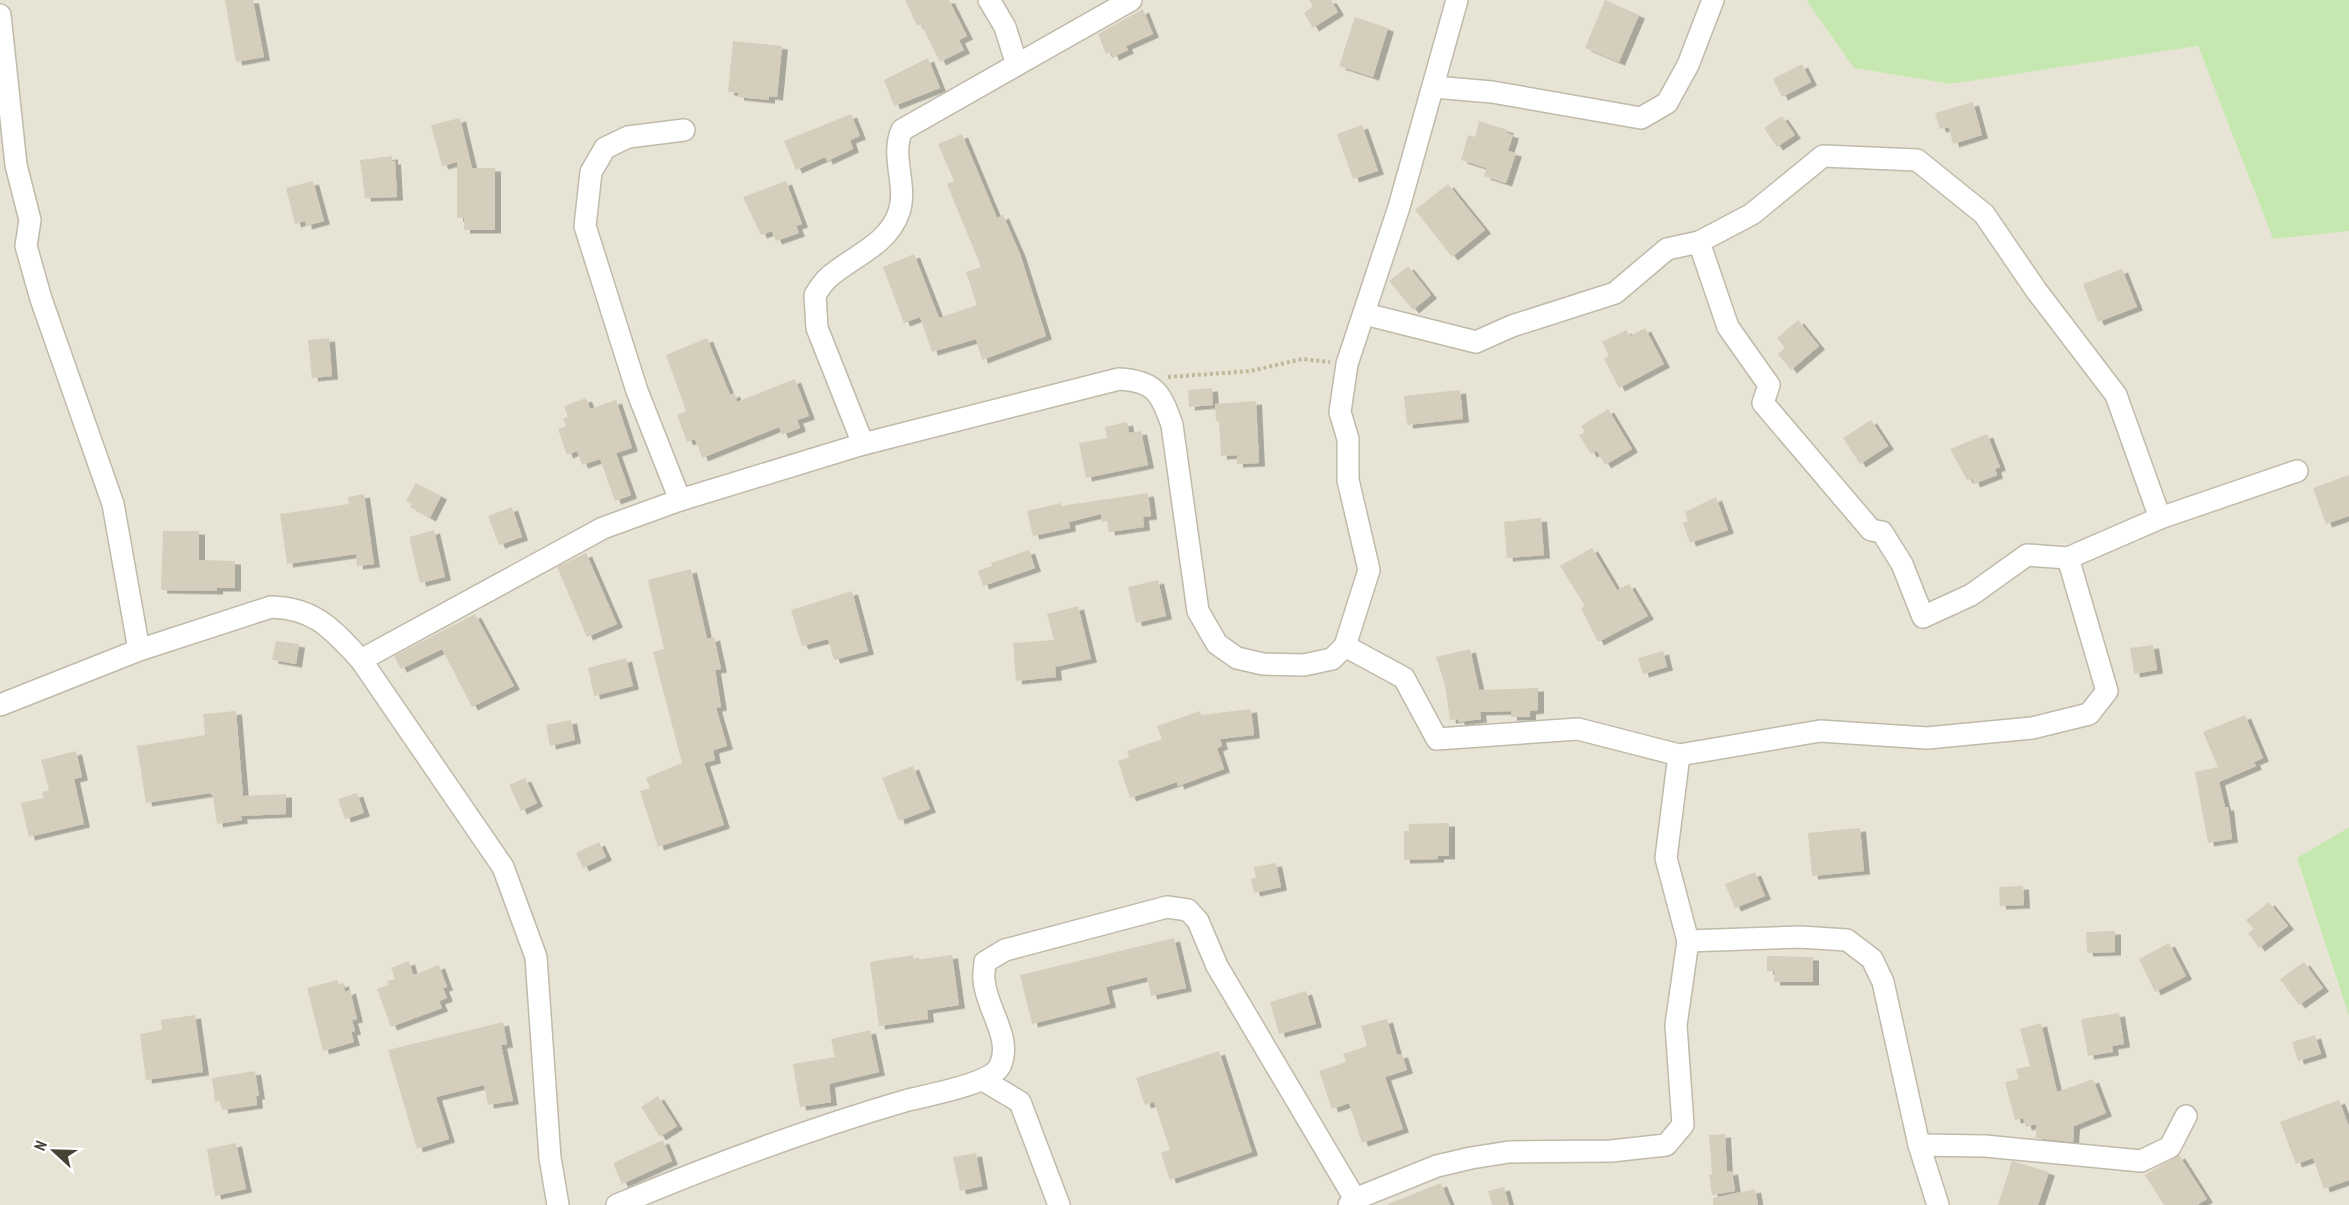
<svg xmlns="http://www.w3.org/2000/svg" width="2349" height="1205" font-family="'PT Sans Narrow',sans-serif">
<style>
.residential{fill:#e7e4d5}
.green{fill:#c7e7b0}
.building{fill:#d5cebc;filter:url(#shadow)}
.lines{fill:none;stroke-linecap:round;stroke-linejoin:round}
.street-casing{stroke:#bfbaaa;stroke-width:24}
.path{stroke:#c0b89b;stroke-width:4;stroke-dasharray:3 3;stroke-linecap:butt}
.street{stroke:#fff;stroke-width:21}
</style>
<defs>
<filter id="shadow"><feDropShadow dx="6" dy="3.5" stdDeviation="0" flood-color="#0004"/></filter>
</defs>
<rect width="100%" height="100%" fill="#f3f1e7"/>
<polygon class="residential" points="0,0 1806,0 1854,68 1951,84 2198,46 2273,239 2349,231 2349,827 2297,858 2349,1016 2349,1205 0,1205"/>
<g class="green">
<polygon points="1806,0 2349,0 2349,231 2273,239 2198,46 1951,84 1854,68"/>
<polygon points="2349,827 2349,1016 2297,858"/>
</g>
<g class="building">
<polygon points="225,0 253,0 264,57 236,62"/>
<polygon points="905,0 949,0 967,36 959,40 964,50 940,62 921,24 917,26"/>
<polygon points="1309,0 1331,0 1338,12 1313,28 1304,13 1313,6"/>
<polygon points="1605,0 1639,15 1619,62 1585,48"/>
<polygon points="1143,9 1153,34 1126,46 1128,50 1113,57 1111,52 1106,54 1098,34"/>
<polygon points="1355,17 1388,28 1373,77 1339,66"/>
<polygon points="733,41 782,46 777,97 769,96 769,100 738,97 738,93 728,92"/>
<polygon points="928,58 940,88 894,106 884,80"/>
<polygon points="1802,64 1811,82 1782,97 1773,79"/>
<polygon points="1973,102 1982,135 1953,144 1949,127 1940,129 1935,113"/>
<polygon points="851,114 860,136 850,140 853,149 827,161 825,157 796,170 784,141"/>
<polygon points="1782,116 1795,135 1777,147 1764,128"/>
<polygon points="460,118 472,168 495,168 495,230 464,230 464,218 457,218 457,162 442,166 431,125"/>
<polygon points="1479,121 1508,130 1507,133 1513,135 1508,151 1516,153 1506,183 1484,176 1487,168 1461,160 1468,135 1475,137"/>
<polygon points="1362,125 1378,171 1353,179 1337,134"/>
<polygon points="962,134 997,218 1003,215 1020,254 1046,336 982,360 976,339 932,352 920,317 904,323 883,267 914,254 939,318 977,305 966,272 981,267 947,184 954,181 938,144"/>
<polygon points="392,156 392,161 395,161 397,197 365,198 360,160"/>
<polygon points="313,181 324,221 306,226 305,221 295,224 286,188"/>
<polygon points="786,181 802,224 796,226 799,233 776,241 772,231 761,235 743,197"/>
<polygon points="1448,184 1485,230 1452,257 1415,210"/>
<polygon points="1408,266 1431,295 1413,310 1389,281"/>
<polygon points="2122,269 2137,307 2098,322 2083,284"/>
<polygon points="1798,320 1819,346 1791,370 1778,354 1785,348 1777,338"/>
<polygon points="1645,328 1664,364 1619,388 1604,359 1609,356 1602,342 1626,330 1630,336"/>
<polygon points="329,338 332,376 312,378 308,340"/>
<polygon points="707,338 730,395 734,393 737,402 795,379 809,416 797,420 800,428 782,435 779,427 702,458 695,439 687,442 677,415 686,411 666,355"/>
<polygon points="1212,388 1213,405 1189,407 1188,390"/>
<polygon points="1460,390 1463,419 1407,425 1404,396"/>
<polygon points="586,398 590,409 616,400 632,448 616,453 631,495 615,501 600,459 582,465 577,451 567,455 558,429 566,426 563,419 568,417 564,406"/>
<polygon points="1256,401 1259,463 1237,464 1237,455 1221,456 1219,421 1216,421 1215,404"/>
<polygon points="1608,409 1632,449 1605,465 1597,451 1591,454 1579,435 1585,432 1581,426"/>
<polygon points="1871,420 1888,446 1860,464 1843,438"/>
<polygon points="1127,422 1129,433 1141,431 1148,465 1086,478 1079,443 1107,438 1105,427"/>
<polygon points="1987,434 2000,467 1995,469 1997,475 1974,484 1972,478 1967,480 1950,449"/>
<polygon points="2349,475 2349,516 2326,524 2313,488"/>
<polygon points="416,483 441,496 430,518 410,507 412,504 406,501"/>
<polygon points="1148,493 1151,516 1143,517 1144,527 1109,532 1107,521 1102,522 1101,514 1069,522 1070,528 1033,536 1027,511 1061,503 1061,506"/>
<polygon points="364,494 374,564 357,566 356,554 287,564 280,514 349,504 348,497"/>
<polygon points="1716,497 1728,530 1690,543 1683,523 1688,521 1685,512"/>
<polygon points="512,507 522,537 499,545 488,516"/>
<polygon points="1541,518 1544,555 1507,558 1504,522"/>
<polygon points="434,530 445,577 420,583 409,537"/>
<polygon points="163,531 199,531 199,560 235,561 235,588 217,588 217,591 161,590"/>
<polygon points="1592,548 1617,590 1629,584 1648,616 1598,642 1581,608 1585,606 1560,566"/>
<polygon points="1029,550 1035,568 983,586 978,571 992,566 991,563"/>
<polygon points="586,553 617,624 587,637 557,567"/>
<polygon points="691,569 707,639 714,637 721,669 715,670 721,707 716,708 727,746 713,750 715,760 704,763 724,825 658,847 640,791 650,788 646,778 682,763 653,652 664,649 648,580"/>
<polygon points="1158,580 1166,616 1136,623 1128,587"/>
<polygon points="852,591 868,651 834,660 828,639 802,646 791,610"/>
<polygon points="1078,606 1091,659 1055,667 1056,677 1016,681 1013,643 1054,640 1047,614"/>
<polygon points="475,614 514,686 472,707 442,649 401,669 394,656"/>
<polygon points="276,641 299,644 296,664 272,660"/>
<polygon points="2153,645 2157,670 2134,674 2130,648"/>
<polygon points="1470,649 1479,690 1538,688 1538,710 1530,711 1530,717 1511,717 1511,711 1480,712 1481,719 1459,722 1458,719 1450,720 1445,685 1436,657"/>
<polygon points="1663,651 1667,667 1643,674 1638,658"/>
<polygon points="626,658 633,686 594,696 588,668"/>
<polygon points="1251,709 1254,735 1220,739 1222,746 1217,748 1224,769 1178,786 1177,782 1130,798 1118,761 1129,757 1127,751 1162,739 1157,726 1200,711 1201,715"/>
<polygon points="236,711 243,796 286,794 286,814 241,816 242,820 217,824 213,796 210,793 146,803 137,746 205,735 203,714"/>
<polygon points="2245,715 2263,758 2254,762 2256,766 2219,782 2225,807 2228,807 2232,839 2208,843 2195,772 2218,767 2203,732"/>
<polygon points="571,720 575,740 550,746 546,725"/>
<polygon points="76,751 82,777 74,779 84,824 29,837 21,803 44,798 42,792 49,790 41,760"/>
<polygon points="913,766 930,809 899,821 882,778"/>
<polygon points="525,778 537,803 521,811 509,785"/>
<polygon points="357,793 364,813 345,819 338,799"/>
<polygon points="1449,823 1449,856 1438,856 1438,859 1404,860 1404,831 1409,831 1409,824"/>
<polygon points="1860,828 1864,871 1812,876 1808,833"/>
<polygon points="599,842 606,857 583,868 576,853"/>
<polygon points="1276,863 1281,887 1254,893 1251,879 1256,878 1254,867"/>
<polygon points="1755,872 1765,896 1735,908 1725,884"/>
<polygon points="2023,886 2024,905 2000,906 1999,887"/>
<polygon points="2269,902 2288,926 2259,948 2248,933 2254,929 2246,920"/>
<polygon points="2115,931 2115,952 2087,953 2086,932"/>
<polygon points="1174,938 1186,988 1151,996 1147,977 1106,987 1110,1004 1032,1024 1020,975"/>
<polygon points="2169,943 2186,976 2155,992 2139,959"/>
<polygon points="913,955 914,960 952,955 959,1005 927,1010 928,1019 879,1026 870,962"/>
<polygon points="1767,956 1813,957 1813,982 1774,982 1774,971 1767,971"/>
<polygon points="409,961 413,975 439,965 447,987 443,988 447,998 439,1001 442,1008 391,1027 377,989 388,985 387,981 395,979 391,968"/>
<polygon points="2304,962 2323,988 2299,1005 2280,979"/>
<polygon points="337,980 339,984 343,983 345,992 350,990 357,1019 352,1020 355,1031 351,1032 354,1042 323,1051 307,988"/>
<polygon points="1306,991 1316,1024 1279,1034 1270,1002"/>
<polygon points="2119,1013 2124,1044 2112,1046 2113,1052 2088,1056 2081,1019"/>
<polygon points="195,1015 203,1072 146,1080 140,1034 162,1030 161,1020"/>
<polygon points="1387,1019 1397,1055 1402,1054 1407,1070 1385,1077 1403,1129 1362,1143 1349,1103 1332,1109 1319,1071 1346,1062 1343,1054 1367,1046 1361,1026"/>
<polygon points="503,1022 507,1044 501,1045 513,1101 488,1105 484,1085 436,1097 449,1139 417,1149 388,1050"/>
<polygon points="2041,1023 2057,1092 2093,1079 2106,1113 2074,1126 2073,1142 2036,1138 2036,1124 2026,1127 2023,1118 2015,1120 2005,1082 2019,1079 2016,1069 2030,1066 2020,1029"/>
<polygon points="870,1030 879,1072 829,1084 831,1102 800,1107 793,1064 835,1057 831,1039"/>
<polygon points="2315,1035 2321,1054 2298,1061 2292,1042"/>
<polygon points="1219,1051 1252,1152 1170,1180 1161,1153 1170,1150 1154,1102 1145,1105 1136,1078"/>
<polygon points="255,1071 259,1096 256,1096 257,1105 222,1110 221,1101 215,1102 212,1078"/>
<polygon points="658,1096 677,1126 660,1137 641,1107"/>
<polygon points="2339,1100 2349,1127 2349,1180 2324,1189 2313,1158 2296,1164 2280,1122"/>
<polygon points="1725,1134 1727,1172 1732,1171 1735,1191 1712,1195 1709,1175 1712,1174 1709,1135"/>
<polygon points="663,1140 672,1161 622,1184 613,1163"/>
<polygon points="236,1143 246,1189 215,1196 207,1149"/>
<polygon points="976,1153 982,1186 960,1191 953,1157"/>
<polygon points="2179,1155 2207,1199 2197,1205 2164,1205 2145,1175"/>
<polygon points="2012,1161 2049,1172 2038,1205 1998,1205"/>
<polygon points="1441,1183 1450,1205 1388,1205 1388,1204"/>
<polygon points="1504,1187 1509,1205 1492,1205 1488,1191"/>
<polygon points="1755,1189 1758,1205 1713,1205 1713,1198"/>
</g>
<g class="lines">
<defs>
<g id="street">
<polyline points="989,0 1005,27 1017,65"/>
<polyline points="0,15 16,165 30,220 26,246 41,299 113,504 139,650"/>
<polyline points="1434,87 1492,92 1641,118 1667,103 1688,65 1713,0"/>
<polyline points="1699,242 1728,327 1769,385 1763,403 1871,530 1882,532 1902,564 1923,617 1971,595 2027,555 2068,558"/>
<polyline points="1365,314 1476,342 1512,326 1615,293 1667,249 1699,242 1752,214 1823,156 1917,160 1984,214 2036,290 2116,395 2160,518"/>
<path d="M863,444L817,328L815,295C819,289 823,282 829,277C853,256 888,245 899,212C908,186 890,156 902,130L1131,0"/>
<polyline points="680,500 637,391 585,226 591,172 605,148 628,137 684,130"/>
<polyline points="1345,646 1404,678 1437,739 1578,729 1679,755 1820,731 1927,738 2032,728 2089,714 2107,691 2068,558 2160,518 2297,471"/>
<path d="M361,660L603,528L680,500L863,444L1119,379C1155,381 1161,393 1172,425L1198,611L1217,644L1237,658L1263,664L1304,665L1332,659L1345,646L1369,570L1348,480V439L1340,412L1347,364L1399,207L1457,0"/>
<path d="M0,705L139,650L271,607C315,608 332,629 361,660L503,867L536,957L550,1158L558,1205"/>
<polyline points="1688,941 1800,937 1847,940 1872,959 1883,982 1919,1145 1938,1205"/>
<polyline points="983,1080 1020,1102 1059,1205"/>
<polyline points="1919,1145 1985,1146 2141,1161 2170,1147 2186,1116"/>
<path d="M617,1205C712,1165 809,1129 908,1100C928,1095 991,1084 1000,1066C1013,1038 986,1009 984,980C983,974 985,967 985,962L1005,950L1167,907L1188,910L1198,921L1217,966L1355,1199"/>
<polyline points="1349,1205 1355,1199 1437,1166 1471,1158 1509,1152 1611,1151 1666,1145 1683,1125 1676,1025 1688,941 1666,858 1679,755"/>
</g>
</defs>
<use href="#street" class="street-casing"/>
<polyline class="path" points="1168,377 1251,371 1302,359 1330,362"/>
<use href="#street" class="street"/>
</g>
<g transform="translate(54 1151) rotate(292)" stroke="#ffffff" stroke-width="4.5" paint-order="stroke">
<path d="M0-4.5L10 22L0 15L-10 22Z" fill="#464236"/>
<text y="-9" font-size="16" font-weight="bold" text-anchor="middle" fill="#464236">N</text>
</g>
</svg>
